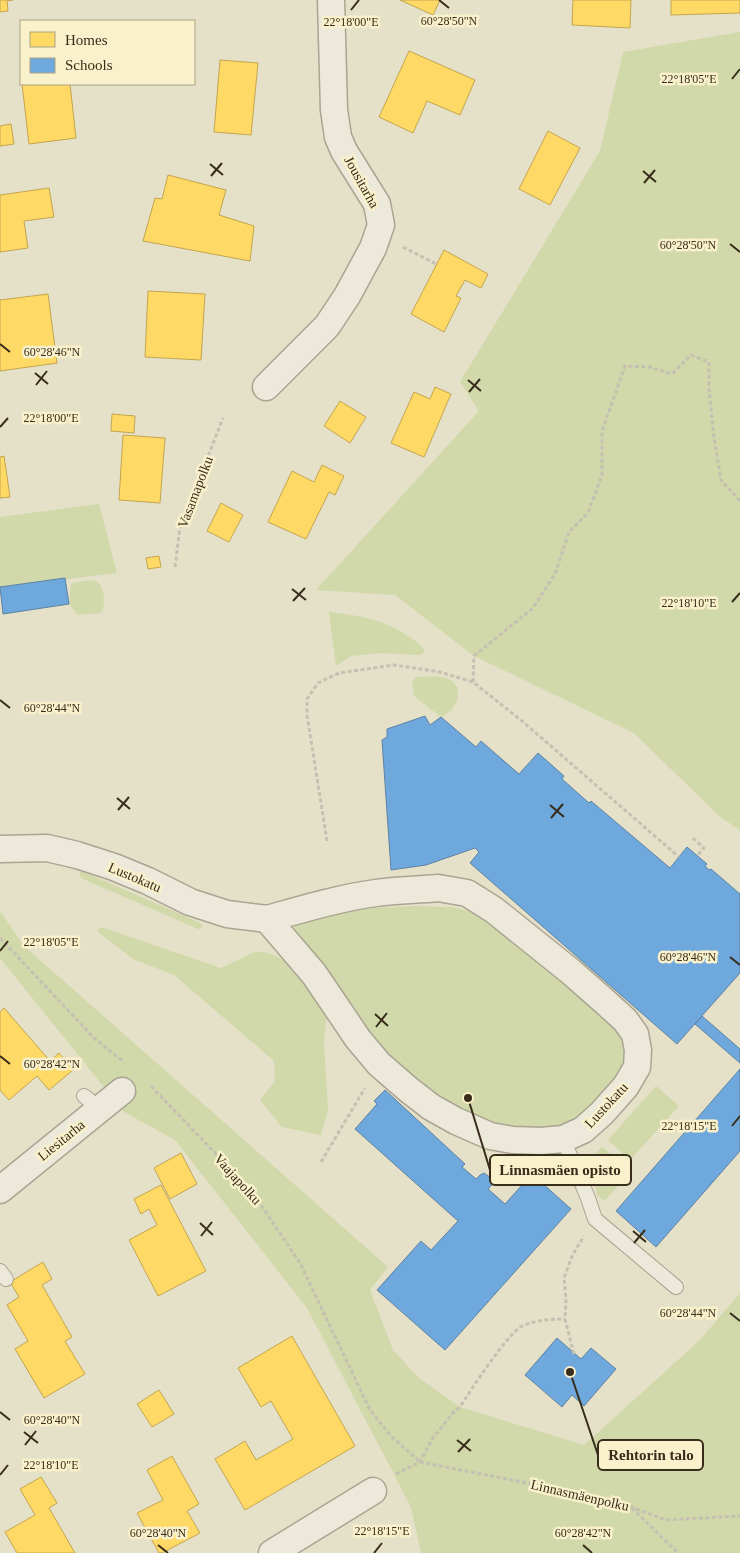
<svg xmlns="http://www.w3.org/2000/svg" width="740" height="1553" font-family="'Times New Roman',serif">
<style>
.green{fill:#d1d8a9}
.homes{fill:#ffd966;stroke:#c3a54f}
.schools{fill:#6fa8dc;stroke:#5e83a2}
.lines{fill:none;stroke-linecap:round;stroke-linejoin:round}
.lane-casing{stroke:#aaa492;stroke-width:16}
.street-casing{stroke:#aaa492;stroke-width:29}
.path{stroke:#c5c0b1;stroke-width:3;stroke-dasharray:4 2.5;stroke-linecap:butt}
.lane{stroke:#ece9db;stroke-width:14}
.street{stroke:#ece9db;stroke-width:26}
.ticks{fill:none;stroke:#382c1a;stroke-width:2}
.labels{text-anchor:middle;stroke-width:5;stroke-linejoin:round;paint-order:stroke}
.street-label{font-size:14px;fill:#382c1a;stroke:#f9f1cb}
.ticks-label{font-size:12px;text-anchor:middle;fill:#382c1a;stroke:#f9f1cb;stroke-width:5;stroke-linejoin:round;paint-order:stroke}
.leader{fill:none;stroke:#382c1a;stroke-width:2}
.callout-dot{fill:#382c1a;stroke:#f9f1cb;stroke-width:2}
.callout{fill:#f9f1cb;stroke:#382c1a;stroke-width:2}
.callout-label{font-size:15px;text-anchor:middle;font-weight:bold;fill:#382c1a}
</style>
<rect width="100%" height="100%" fill="#e5e0c8"/>
<g class="green">
<polygon points="740,32 740,830 719,816 634,733 474,656 395,595 316,590 479,411 460,382 600,151 623,52"/>
<polygon points="99,504 117,573 0,587 0,517"/>
<path d="M83,581C86,581 92,580 95,581C105,583 106,606 101,613L78,615L69,604L71,584Z"/>
<path d="M329,612C361,616 380,618 408,636C414,640 422,645 425,652L419,655L380,653L351,656L336,666Z"/>
<path d="M416,677C426,677 440,675 449,679C461,685 460,702 451,710C448,713 444,715 441,717L414,696L412,682Z"/>
<polygon points="80,872 84,872 196,921 202,924 202,928 198,929 83,879 80,876"/>
<polygon points="413,906 452,907 473,912 496,925 618,1031 624,1049 623,1066 618,1078 602,1095 580,1116 555,1130 532,1133 468,1118 426,1090 383,1052 295,931 294,924 298,918 359,909"/>
<polygon points="0,911 24,946 388,1267 370,1290 393,1350 419,1378 460,1407 584,1445 699,1341 740,1293 740,1553 421,1553 411,1507 307,1308 175,1140 124,1112 0,958"/>
<path d="M101,927L221,968L255,952C288,949 311,991 327,1013L324,1042L328,1111L321,1135L282,1127L260,1100L275,1081L274,1061L174,975L133,959L97,931Z"/>
<polygon points="656,1086 679,1106 630,1160 608,1140"/>
<path d="M602,1147L626,1167C628,1180 611,1192 604,1201L597,1195L591,1159Z"/>
</g>
<g class="homes">
<polygon points="0,0 13,0 7,1 8,11 0,12"/>
<polygon points="400,0 440,0 433,15"/>
<polygon points="573,0 631,0 630,28 572,25"/>
<polygon points="671,0 740,0 740,13 671,15"/>
<polygon points="409,51 475,80 460,115 427,101 413,133 379,117"/>
<polygon points="220,60 258,63 251,135 214,132"/>
<polygon points="22,84 70,84 76,138 29,144"/>
<polygon points="11,124 14,144 0,146 0,126"/>
<polygon points="548,131 580,148 550,205 519,189"/>
<polygon points="168,175 226,190 219,215 254,226 250,261 143,241 155,198 162,199"/>
<polygon points="49,188 54,217 24,221 28,248 0,252 0,195"/>
<polygon points="444,250 488,274 481,288 465,280 456,296 461,298 444,332 411,314"/>
<polygon points="148,291 205,294 201,360 145,357"/>
<polygon points="48,294 57,363 0,371 0,300"/>
<polygon points="435,387 451,394 424,457 391,443 414,392 430,399"/>
<polygon points="340,401 366,417 350,443 324,426"/>
<polygon points="112,414 135,416 134,433 111,431"/>
<polygon points="123,435 165,438 160,503 119,500"/>
<polygon points="4,456 10,497 0,498 0,457"/>
<polygon points="322,465 344,476 335,495 329,492 306,539 268,522 292,471 314,482"/>
<polygon points="221,503 243,515 229,542 207,531"/>
<polygon points="159,556 161,567 148,569 146,558"/>
<polygon points="4,1008 50,1061 59,1053 73,1070 49,1090 37,1076 9,1100 0,1090 0,1012"/>
<polygon points="181,1153 197,1184 170,1199 154,1168"/>
<polygon points="161,1185 206,1271 158,1296 129,1240 157,1225 149,1209 141,1214 134,1199"/>
<polygon points="43,1262 52,1279 42,1285 72,1337 65,1341 85,1374 44,1398 15,1349 28,1341 7,1305 19,1297 10,1282"/>
<polygon points="292,1336 355,1446 245,1510 215,1459 245,1441 256,1460 293,1439 271,1401 261,1407 238,1368"/>
<polygon points="159,1390 174,1414 152,1427 137,1404"/>
<polygon points="172,1456 199,1504 187,1511 200,1533 162,1553 159,1553 137,1513 163,1500 147,1470"/>
<polygon points="41,1477 57,1503 49,1508 75,1553 17,1553 5,1532 35,1515 20,1489"/>
</g>
<g class="schools">
<polygon points="65,578 69,604 3,614 0,587"/>
<polygon points="425,716 430,725 441,717 476,747 481,741 519,774 538,753 564,776 562,779 589,803 591,801 670,868 687,847 707,864 705,866 709,870 711,869 740,894 740,973 677,1044 470,863 479,852 475,848 426,865 391,870 382,740 387,737 387,729"/>
<polygon points="702,1016 740,1049 740,1063 695,1024"/>
<polygon points="740,1069 740,1151 656,1247 616,1211"/>
<polygon points="385,1090 465,1164 462,1167 476,1179 480,1175 484,1173 491,1178 492,1185 488,1189 505,1204 532,1174 571,1209 445,1350 377,1290 421,1241 431,1250 458,1221 355,1129 377,1104 374,1101"/>
<polygon points="557,1338 581,1359 591,1348 616,1369 584,1406 572,1395 562,1407 525,1375"/>
</g>
<g class="lines">
<defs>
<g id="lane">
<polyline points="84,1096 100,1109"/>
<polyline points="563,1139 588,1198 595,1219 676,1287"/>
<polyline points="0,1271 6,1279"/>
</g>
<g id="street">
<polyline points="266,387 327,326 347,296 373,248 381,225 377,204 344,151 338,137 334,110 331,0"/>
<polyline points="0,849 47,848 77,855 114,867 148,881 190,902 227,914 267,919"/>
<path d="M438,888L467,893L494,910L570,971L603,1000L625,1020L635,1034L638,1050L637,1067L626,1086L602,1113L583,1130L563,1139L541,1141L513,1140L490,1136L456,1121L431,1107L409,1090L379,1064L358,1039L314,974L267,919C303,909 339,898 376,893C397,890 418,890 438,888Z"/>
<polyline points="0,1190 122,1091"/>
<polyline points="272,1553 373,1491"/>
</g>
</defs>
<use href="#lane" class="lane-casing"/>
<use href="#street" class="street-casing"/>
<g class="path">
<polyline points="403,247 436,264"/>
<polyline points="175,567 180,527 223,418"/>
<polyline points="473,682 474,656 533,608 555,574 569,532 588,513 602,475 602,431 625,366 650,367 672,374 691,355 709,362 709,388 714,438 721,480 740,501"/>
<polyline points="693,838 704,848 697,856"/>
<polyline points="327,841 307,715 307,699 318,683 339,673 394,665 440,672 473,682 522,721 679,857"/>
<polyline points="0,938 95,1039 124,1062"/>
<polyline points="151,1086 237,1176 263,1208 300,1263 370,1410 391,1436 420,1462"/>
<polyline points="321,1162 365,1088"/>
<polyline points="574,1354 565,1319 566,1299 564,1278 572,1256 584,1236"/>
<polyline points="420,1462 532,1484 631,1507 666,1520 740,1516"/>
<path d="M396,1474L420,1462L432,1439L453,1413L460,1407C470,1391 508,1333 522,1326C536,1320 550,1319 565,1319"/>
<polyline points="632,1508 678,1553"/>
</g>
<use href="#lane" class="lane"/>
<use href="#street" class="street"/>
</g>
<path class="ticks" d="M439,0L449,8M351,10L359,0M732,79L740,69M210,164L223,175M643,171L656,182M211,176L222,163M644,183L655,170M730,244L740,252M0,344L10,352M35,373L48,384M468,380L481,391M36,385L47,371M469,392L480,379M0,427L8,418M292,589L306,600M293,601L305,588M732,602L740,593M0,700L10,708M117,798L130,809M550,805L564,817M118,810L129,797M551,818L563,804M0,951L8,941M730,957L740,965M375,1014L388,1026M376,1027L387,1013M0,1056L10,1064M732,1126L740,1116M200,1223L213,1235M633,1231L646,1242M201,1236L212,1222M634,1243L645,1230M730,1313L740,1321M0,1412L10,1420M24,1432L38,1443M457,1440L471,1451M25,1445L36,1431M458,1452L470,1439M0,1475L8,1465M158,1545L168,1553M583,1545L592,1553M374,1553L382,1543"/>
<g class="labels">
<g class="street-label">
<text transform="translate(362 182) rotate(61)" y="5">Jousitarha</text>
<text transform="translate(195 492) rotate(-69)" y="5">Vasamapolku</text>
<text transform="translate(135 877) rotate(23)" y="5">Lustokatu</text>
<text transform="translate(606 1105) rotate(-47)" y="5">Lustokatu</text>
<text transform="translate(61 1140) rotate(-39)" y="5">Liesitarha</text>
<text transform="translate(238 1179) rotate(48)" y="5">Vaajapolku</text>
<text transform="translate(580 1495) rotate(13)" y="5">Linnasmäenpolku</text>
</g>
</g>
<g class="ticks-label">
<text x="449" y="25">60°28'50"N</text>
<text x="351" y="26">22°18'00"E</text>
<text x="689" y="83">22°18'05"E</text>
<text x="688" y="249">60°28'50"N</text>
<text x="52" y="356">60°28'46"N</text>
<text x="51" y="422">22°18'00"E</text>
<text x="689" y="607">22°18'10"E</text>
<text x="52" y="712">60°28'44"N</text>
<text x="51" y="946">22°18'05"E</text>
<text x="688" y="961">60°28'46"N</text>
<text x="52" y="1068">60°28'42"N</text>
<text x="689" y="1130">22°18'15"E</text>
<text x="688" y="1317">60°28'44"N</text>
<text x="52" y="1424">60°28'40"N</text>
<text x="51" y="1469">22°18'10"E</text>
<text x="382" y="1535">22°18'15"E</text>
<text x="158" y="1537">60°28'40"N</text>
<text x="583" y="1537">60°28'42"N</text>
</g>
<path class="leader" d="M468 1098L490 1170M570 1372L598 1455"/>
<g class="callout-dot">
<circle cx="468" cy="1098" r="5"/>
<circle cx="570" cy="1372" r="5"/>
</g>
<g class="callout">
<rect x="490" y="1155" width="141" height="30" rx="5"/>
<rect x="598" y="1440" width="105" height="30" rx="5"/>
</g>
<g class="callout-label">
<text x="560" y="1175">Linnasmäen opisto</text>
<text x="651" y="1460">Rehtorin talo</text>
</g>
<rect x="20" y="20" width="175" height="65" fill="#f9f1cb" stroke="#aca284"/>
<rect x="30" y="32" width="25" height="15" fill="#ffd966" stroke="#aca284"/>
<text x="65" y="45" font-size="15" fill="#382c1a">Homes</text>
<rect x="30" y="58" width="25" height="15" fill="#6fa8dc" stroke="#aca284"/>
<text x="65" y="70" font-size="15" fill="#382c1a">Schools</text>
</svg>
